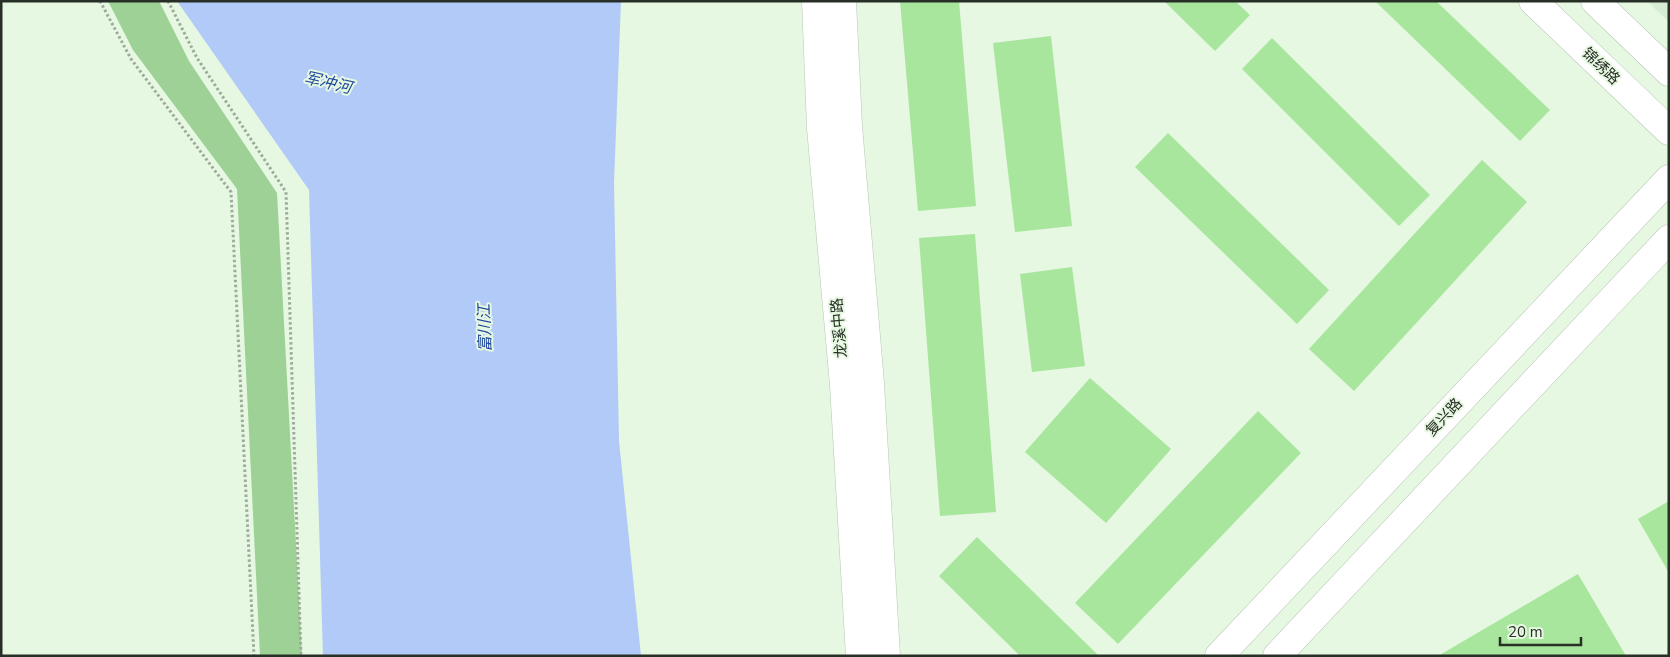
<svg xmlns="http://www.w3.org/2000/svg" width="1670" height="657" font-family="'Nunito Sans','Noto Sans SC',sans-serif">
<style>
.built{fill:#d7edd3}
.green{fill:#9ed195}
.water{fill:#b1caf7}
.building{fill:#a8e69d}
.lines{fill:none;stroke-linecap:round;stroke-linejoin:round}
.major-casing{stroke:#b7c8b4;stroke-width:29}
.path{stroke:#9eab9b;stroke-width:3;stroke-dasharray:2.5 2.5;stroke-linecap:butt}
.major{stroke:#fff;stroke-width:28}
.labels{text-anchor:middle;stroke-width:4;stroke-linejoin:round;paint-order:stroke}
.street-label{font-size:15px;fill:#282f27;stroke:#e6f7e2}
.water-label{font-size:16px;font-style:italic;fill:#1c479b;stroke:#e6f7e2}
</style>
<rect width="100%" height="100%" fill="#e6f7e2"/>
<polygon class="built" points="1647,1 1669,1 1669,22"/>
<polygon class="green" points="108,1 159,1 189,61 277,193 302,656 260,656 237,189 133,50"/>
<polygon class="water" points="177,1 621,1 614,183 619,441 641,656 323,656 309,190"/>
<g class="building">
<polygon points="900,1 959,1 976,206 918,211"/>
<polygon points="1164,1 1235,1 1250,15 1215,51"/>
<polygon points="1375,1 1436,1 1550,110 1520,141"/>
<polygon points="1051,36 1072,226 1015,232 993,43"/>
<polygon points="1272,38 1430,195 1399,226 1242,69"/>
<polygon points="1168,133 1329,290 1297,324 1135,167"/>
<polygon points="1482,160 1527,202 1354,391 1309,349"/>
<polygon points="975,234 996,512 940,516 919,238"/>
<polygon points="1072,267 1085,366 1032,372 1020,274"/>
<polygon points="1090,378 1171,449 1106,523 1025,452"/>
<polygon points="1258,411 1301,453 1118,644 1075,603"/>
<polygon points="1669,501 1669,573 1638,519"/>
<polygon points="977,537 1097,654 1096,656 1020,656 939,576"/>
<polygon points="1578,574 1626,656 1438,656"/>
</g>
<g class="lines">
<defs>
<g id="major">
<polyline points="816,1 821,128 844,385 860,656"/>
<polyline points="842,1 848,126 870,383 886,656"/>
<polyline points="1533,1 1669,131"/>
<polyline points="1595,1 1669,72"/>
<polyline points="1219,656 1669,179"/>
<polyline points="1277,656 1669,239"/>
</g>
</defs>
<use href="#major" class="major-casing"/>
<g class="path">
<polyline points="100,1 131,59 231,192 254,656"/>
<polyline points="168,1 197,58 286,192 301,656"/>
</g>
<use href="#major" class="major"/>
</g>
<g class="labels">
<g class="street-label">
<text transform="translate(1601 66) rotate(44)" y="5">锦绣路</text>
<text transform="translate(839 328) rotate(-95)" y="5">龙溪中路</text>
<text transform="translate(1444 417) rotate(-47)" y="5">复兴路</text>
</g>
<g class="water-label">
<text transform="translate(328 82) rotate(13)" y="6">军冲河</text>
<text transform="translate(484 328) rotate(-92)" y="6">富川江</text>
</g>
</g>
<rect width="1670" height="657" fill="none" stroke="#282f27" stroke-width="5"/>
<path d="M1500 637v8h81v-8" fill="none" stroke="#282f27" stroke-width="2.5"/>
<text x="1508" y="637" font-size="15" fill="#282f27" stroke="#e6f7e2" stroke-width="4" paint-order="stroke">20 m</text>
</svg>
